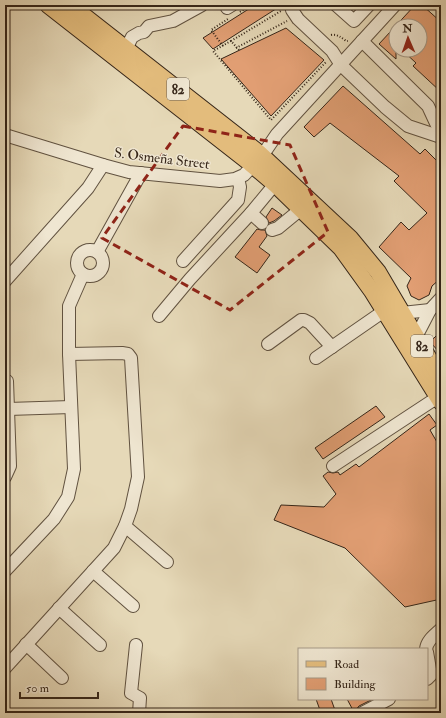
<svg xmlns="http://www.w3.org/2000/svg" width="446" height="718" font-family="'IM FELL Double Pica',serif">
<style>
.building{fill:#e19e73;stroke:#352518}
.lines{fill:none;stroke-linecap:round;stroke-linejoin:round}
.minor-casing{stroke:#615240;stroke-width:14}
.major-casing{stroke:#352518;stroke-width:18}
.path{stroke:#352518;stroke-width:2;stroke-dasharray:1 2;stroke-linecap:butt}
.minor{stroke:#efe6d1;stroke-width:12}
.major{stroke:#e3bc7c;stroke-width:16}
.marked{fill:none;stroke:#8f2418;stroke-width:3;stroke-dasharray:8 5;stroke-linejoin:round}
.labels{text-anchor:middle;stroke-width:3;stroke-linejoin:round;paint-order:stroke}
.shield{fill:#efe6d1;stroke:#6d5f50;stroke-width:1}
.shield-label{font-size:13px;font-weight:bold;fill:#352518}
.street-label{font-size:14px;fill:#352518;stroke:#efe6d1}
</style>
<rect width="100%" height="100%" fill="#e6d9b8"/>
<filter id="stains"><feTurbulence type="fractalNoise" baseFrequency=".005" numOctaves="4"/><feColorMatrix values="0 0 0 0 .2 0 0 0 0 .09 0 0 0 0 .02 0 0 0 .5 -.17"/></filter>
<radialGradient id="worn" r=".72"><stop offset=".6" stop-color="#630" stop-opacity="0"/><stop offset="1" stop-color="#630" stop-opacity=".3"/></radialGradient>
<g class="building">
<polygon points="255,5 282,5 213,49 203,38"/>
<polygon points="415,5 422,5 441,22 441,92 413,66 416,63 402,50 420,50 420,26 396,26 396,59 379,44"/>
<polygon points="286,28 324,60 271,116 221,59"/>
<polygon points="343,86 420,154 425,149 441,165 441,226 437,230 441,234 441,278 432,286 429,295 419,300 411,296 407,286 411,278 379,247 401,222 409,230 427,213 394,181 399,176 330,123 314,137 304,127"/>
<polygon points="272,208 282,215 274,221 269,223 266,217"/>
<polygon points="257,229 261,230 265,230 267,236 259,247 270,255 257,273 235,257"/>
<polygon points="441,331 441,354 430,342"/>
<polygon points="376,406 385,417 323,459 315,448"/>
<polygon points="429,414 437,425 430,430 441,449 441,599 405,607 345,548 274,520 281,505 324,507 336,494 323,476 328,472 333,473 338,472 340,475 356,464 359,467"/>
<polygon points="316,699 331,699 336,713 321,713"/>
<polygon points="347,699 373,699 359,706 354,712"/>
</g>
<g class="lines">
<defs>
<g id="minor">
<polyline points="291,5 292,10 298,19 332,51 341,65 385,107 408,126 441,137"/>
<polyline points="336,5 354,21 369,5"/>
<polyline points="227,8 232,5"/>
<polyline points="362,41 428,106 441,134"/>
<polyline points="126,49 132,37 139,33 144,32 149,26 173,21 202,5"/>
<polyline points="5,135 103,165 129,172 220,181 235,179 244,175 262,156 277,134 395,5"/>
<polyline points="251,213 262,223"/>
<polyline points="272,230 278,228 301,209"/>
<circle cx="90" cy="263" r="13"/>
<polyline points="97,252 141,173"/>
<polyline points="183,261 238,200 240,187 238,178"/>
<polyline points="5,281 88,188 103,165"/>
<polyline points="402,313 430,310"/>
<polyline points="159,316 190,279 251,213 275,184"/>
<polyline points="416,337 430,310 441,298"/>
<polyline points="268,344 301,320 304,320 310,323 332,347"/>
<polyline points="316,358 384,311"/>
<polyline points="5,407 8,409 71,407"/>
<polyline points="333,466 438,397"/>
<polyline points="5,477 10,466 7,381"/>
<polyline points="125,526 167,562"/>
<polyline points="5,571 54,519 68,497 74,469 69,354 69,306 83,274"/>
<polyline points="93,571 133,606"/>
<polyline points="59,608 100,645"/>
<polyline points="26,644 62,678"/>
<polyline points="136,645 131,693 140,698 139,713"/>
<path d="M426,649C427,640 435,635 441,629"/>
<polyline points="427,652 431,675 427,679"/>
<polyline points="5,668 114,548 125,526 131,509 138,477 131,358 128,354 122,353 69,354"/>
<polyline points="362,713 389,699"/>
</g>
<g id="major">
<polyline points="48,5 250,163 275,184 341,248 372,291 441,402"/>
<polyline points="70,5 259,153 350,238 378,272 441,379"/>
</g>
</defs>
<use href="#minor" class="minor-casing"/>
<use href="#major" class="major-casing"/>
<g class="path">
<polyline points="240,12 251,5"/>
<path d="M331,35C337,34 341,37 346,41H348"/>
<polyline points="231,41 213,51 271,120 326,62"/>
<polyline points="223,46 211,30 228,19"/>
<polyline points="236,48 287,21"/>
<polyline points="239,50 231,41 281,11"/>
</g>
<use href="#minor" class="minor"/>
<use href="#major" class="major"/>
</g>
<path class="marked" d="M183,126L290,145L328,232L230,310L102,238Z"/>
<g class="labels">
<g class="shield">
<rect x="167" y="78" width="22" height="22" rx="3"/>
<rect x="411" y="335" width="22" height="22" rx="3"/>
</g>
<g class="shield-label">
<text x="178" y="94">82</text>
<text x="422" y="351">82</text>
</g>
<g class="street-label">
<text transform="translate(162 158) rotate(7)" y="5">S. Osmeña Street</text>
</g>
</g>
<rect width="446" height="718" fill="none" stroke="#e6d9b8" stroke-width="20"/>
<rect x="6" y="6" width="434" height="706" fill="none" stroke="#352518" stroke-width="2"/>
<rect x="10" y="10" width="426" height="698" fill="none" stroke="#352518"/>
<rect x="298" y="648" width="130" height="52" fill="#efe6d1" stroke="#a59987"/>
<rect x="306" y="661" width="20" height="6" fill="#e3bc7c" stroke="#a59987"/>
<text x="334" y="668" font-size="12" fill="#352518">Road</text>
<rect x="306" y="678" width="20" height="12" fill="#e19e73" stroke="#a59987"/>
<text x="334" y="688" font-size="12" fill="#352518">Building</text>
<g transform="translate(408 38) rotate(358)"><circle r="19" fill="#efe6d1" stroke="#a59987"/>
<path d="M0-3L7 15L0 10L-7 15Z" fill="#8f2418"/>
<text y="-6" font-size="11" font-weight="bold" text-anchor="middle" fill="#352518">N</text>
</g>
<path d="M20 692v6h78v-6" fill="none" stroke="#352518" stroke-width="2"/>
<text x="26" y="692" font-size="12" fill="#352518" stroke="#efe6d1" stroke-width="3" paint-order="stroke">50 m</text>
<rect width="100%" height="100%" filter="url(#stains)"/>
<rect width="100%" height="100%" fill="url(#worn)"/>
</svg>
